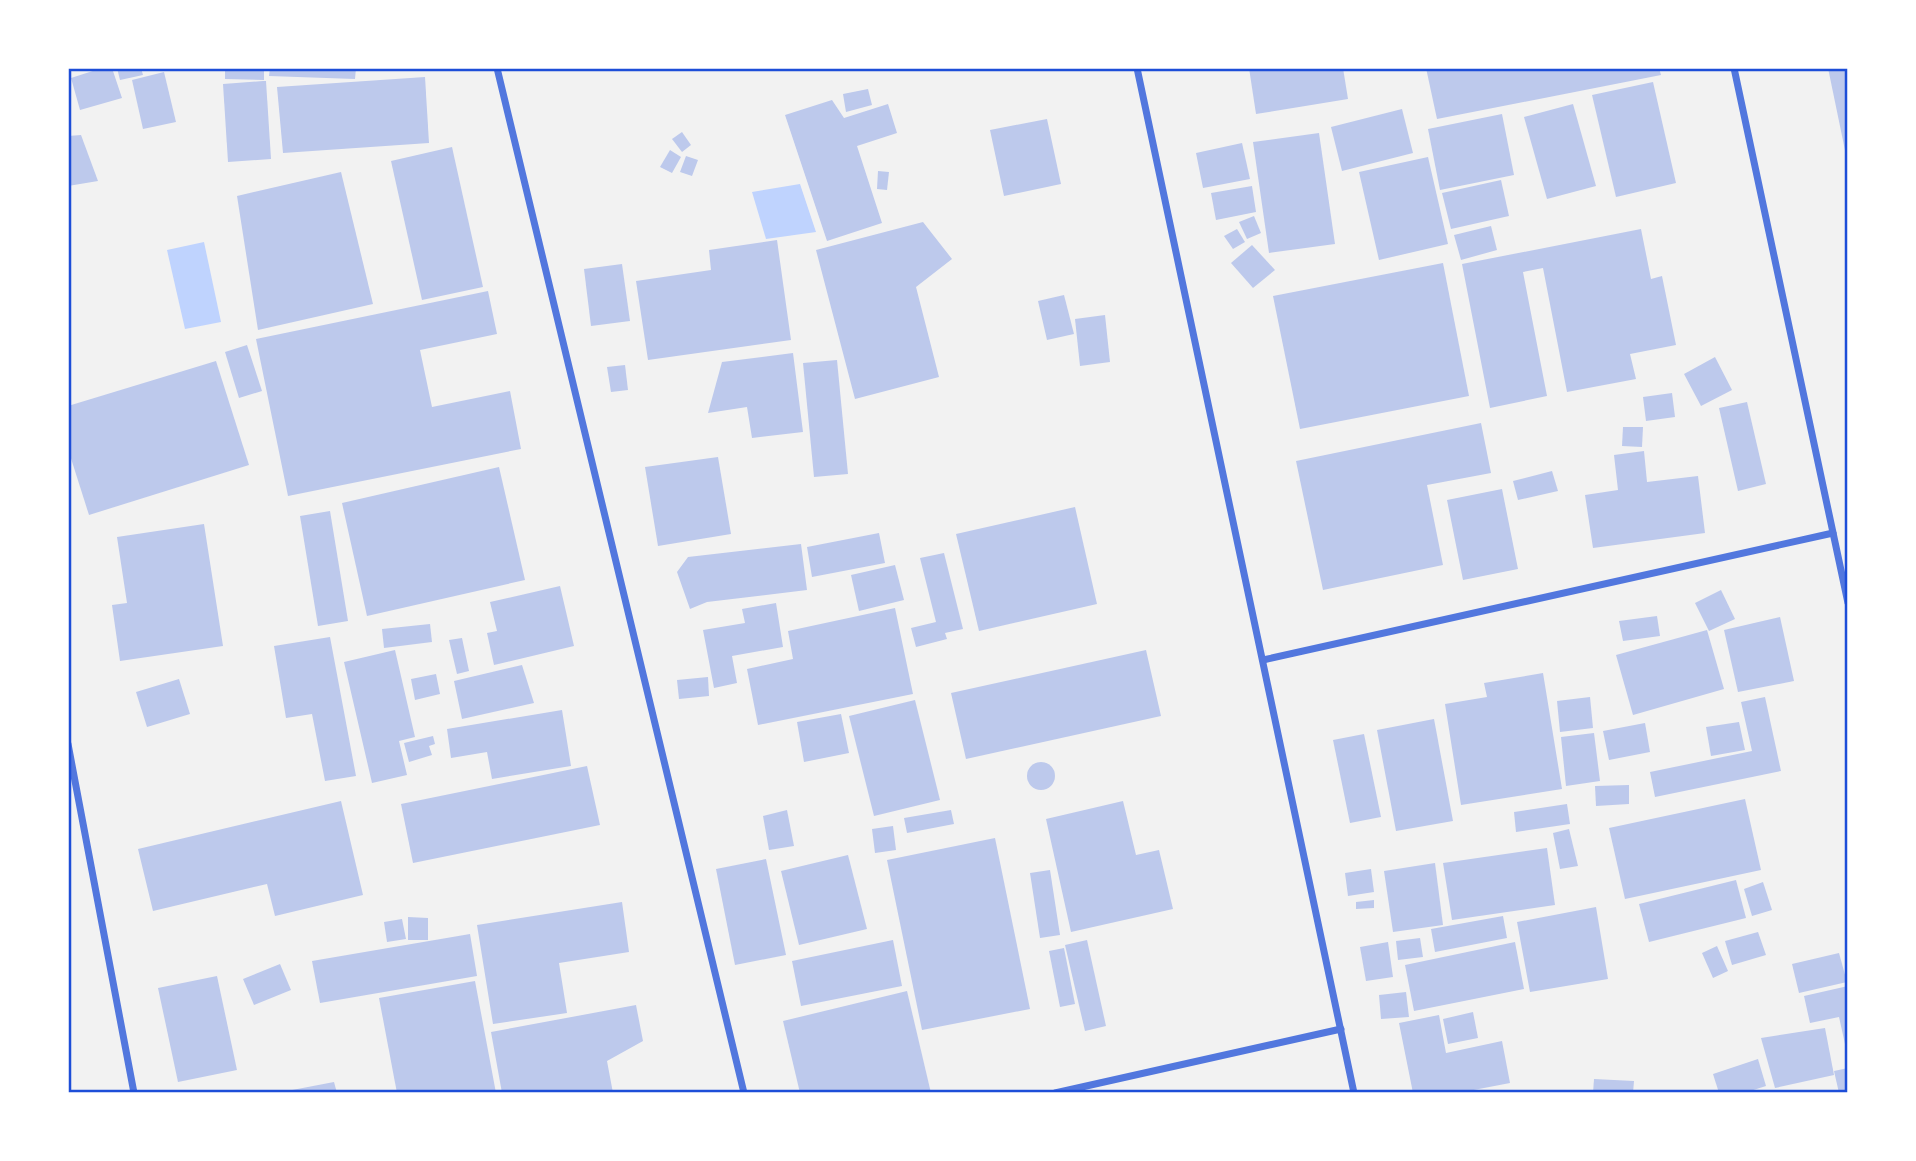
<svg xmlns="http://www.w3.org/2000/svg" width="1916" height="1161" font-family="'Public Sans',sans-serif">
<style>
.water{fill:#bfd3fe}
.building{fill:#bdc9ec}
.lines{fill:none;stroke-linecap:round;stroke-linejoin:round}
.minor{stroke:#5277de;stroke-width:7}
.neatline{fill:none;stroke:#1d4ed8;stroke-width:2.5}
</style>
<rect width="100%" height="100%" fill="#f2f2f2"/>
<g class="water">
<polygon points="800,184 816,232 766,239 752,192"/>
<polygon points="204,242 221,322 185,329 167,250"/>
</g>
<g class="building">
<polygon points="102,68 112,68 122,98 80,110 71,78"/>
<polygon points="117,68 141,68 143,75 120,80"/>
<polygon points="225,68 264,68 264,80 225,79"/>
<polygon points="270,68 356,68 355,79 269,76"/>
<polygon points="1249,68 1343,68 1348,99 1256,114"/>
<polygon points="1426,68 1659,68 1661,75 1437,119"/>
<polygon points="1828,68 1848,68 1848,160 1847,160"/>
<polygon points="164,72 176,122 143,129 132,80"/>
<polygon points="425,77 429,143 283,153 277,87"/>
<polygon points="263,81 266,81 271,159 228,162 223,84"/>
<polygon points="1653,82 1676,183 1616,197 1592,95"/>
<polygon points="868,89 872,105 846,112 843,94"/>
<polygon points="832,100 844,118 888,104 897,133 857,146 882,223 827,241 785,115"/>
<polygon points="1573,104 1596,186 1547,199 1524,117"/>
<polygon points="1402,109 1413,153 1342,171 1331,127"/>
<polygon points="1502,114 1514,175 1440,190 1428,129"/>
<polygon points="1047,119 1061,184 1004,196 990,130"/>
<polygon points="682,132 691,145 682,152 672,139"/>
<polygon points="1319,133 1335,244 1269,253 1253,142"/>
<polygon points="81,135 98,181 68,186 68,136"/>
<polygon points="1242,143 1250,179 1203,188 1196,153"/>
<polygon points="452,147 483,287 422,300 391,161"/>
<polygon points="670,150 681,157 672,173 660,167"/>
<polygon points="686,156 698,160 692,176 680,172"/>
<polygon points="1428,157 1448,244 1379,260 1359,172"/>
<polygon points="878,171 889,172 887,190 877,189"/>
<polygon points="341,172 373,304 258,330 237,196"/>
<polygon points="1501,180 1509,216 1451,229 1442,193"/>
<polygon points="1252,186 1256,212 1216,220 1211,193"/>
<polygon points="1254,216 1261,233 1247,239 1239,222"/>
<polygon points="923,222 952,259 916,287 939,377 855,399 816,250"/>
<polygon points="1491,226 1497,250 1461,260 1454,235"/>
<polygon points="1237,229 1245,242 1233,249 1224,236"/>
<polygon points="1641,229 1651,279 1662,276 1676,345 1630,354 1636,379 1567,392 1543,268 1523,272 1547,396 1490,408 1462,264"/>
<polygon points="777,240 791,340 648,360 636,281 711,270 709,250"/>
<polygon points="1252,245 1275,270 1253,288 1231,263"/>
<polygon points="1443,263 1469,396 1300,429 1273,296"/>
<polygon points="622,264 630,321 591,326 584,269"/>
<polygon points="488,291 497,334 420,350 432,407 510,391 521,449 288,496 256,339"/>
<polygon points="1064,295 1074,334 1047,340 1038,301"/>
<polygon points="1105,315 1110,362 1080,366 1075,319"/>
<polygon points="247,345 262,391 239,398 225,352"/>
<polygon points="793,353 803,432 752,438 747,407 708,413 722,362"/>
<polygon points="1715,357 1732,390 1701,406 1684,374"/>
<polygon points="837,360 848,474 814,477 803,363"/>
<polygon points="216,361 249,465 89,515 68,449 68,406"/>
<polygon points="625,365 628,390 611,392 607,367"/>
<polygon points="1672,393 1675,417 1646,421 1643,397"/>
<polygon points="1747,402 1766,484 1738,491 1719,408"/>
<polygon points="1481,423 1491,473 1427,485 1443,565 1323,590 1296,461"/>
<polygon points="1623,427 1643,427 1642,447 1622,446"/>
<polygon points="1644,451 1647,482 1698,476 1705,533 1593,548 1585,495 1618,490 1614,455"/>
<polygon points="718,457 731,534 658,546 645,467"/>
<polygon points="499,467 525,580 367,616 342,503"/>
<polygon points="1552,471 1558,491 1518,500 1513,481"/>
<polygon points="1502,489 1518,569 1463,580 1447,500"/>
<polygon points="1075,507 1097,604 979,631 956,534"/>
<polygon points="330,511 348,621 318,626 300,516"/>
<polygon points="204,524 223,646 120,661 112,605 127,603 117,537"/>
<polygon points="879,533 885,563 812,577 807,547"/>
<polygon points="801,544 807,590 707,602 690,609 677,572 688,557"/>
<polygon points="944,553 963,629 945,633 947,639 916,647 911,628 936,622 920,558"/>
<polygon points="895,565 904,600 859,611 851,575"/>
<polygon points="560,586 574,646 494,665 487,633 497,631 490,602"/>
<polygon points="1721,590 1735,619 1709,631 1695,603"/>
<polygon points="776,603 783,647 732,656 737,683 714,688 703,630 745,623 742,609"/>
<polygon points="895,608 913,694 758,725 747,669 793,659 788,631"/>
<polygon points="1657,616 1660,636 1623,641 1619,621"/>
<polygon points="1780,617 1794,681 1738,692 1724,630"/>
<polygon points="430,624 432,642 384,648 382,629"/>
<polygon points="1707,630 1724,689 1633,715 1616,655"/>
<polygon points="330,637 356,776 325,781 312,714 286,718 274,646"/>
<polygon points="462,638 469,671 457,674 449,640"/>
<polygon points="395,650 415,737 399,741 407,775 372,783 344,662"/>
<polygon points="1146,650 1161,716 966,759 951,693"/>
<polygon points="522,665 534,703 462,719 454,681"/>
<polygon points="1543,673 1562,789 1461,805 1445,704 1487,697 1484,683"/>
<polygon points="436,674 440,694 415,700 411,679"/>
<polygon points="708,677 709,696 679,699 677,680"/>
<polygon points="179,679 190,714 147,727 136,692"/>
<polygon points="1590,697 1593,728 1560,732 1557,701"/>
<polygon points="1765,697 1781,771 1655,797 1650,772 1752,751 1741,702"/>
<polygon points="915,700 940,800 874,816 849,716"/>
<polygon points="562,710 571,766 492,779 487,752 451,758 447,729"/>
<polygon points="841,714 849,753 804,762 797,722"/>
<polygon points="1434,719 1453,821 1396,831 1377,730"/>
<polygon points="1739,722 1745,750 1711,756 1706,727"/>
<polygon points="1645,723 1650,752 1609,760 1603,731"/>
<polygon points="1594,733 1600,781 1566,786 1561,737"/>
<polygon points="1364,734 1381,817 1350,823 1333,740"/>
<polygon points="433,736 435,744 429,746 432,755 409,762 404,743"/>
<circle cx="1041" cy="776" r="14"/>
<polygon points="587,766 600,825 413,863 401,804"/>
<polygon points="1629,785 1629,804 1596,806 1595,786"/>
<polygon points="1745,799 1761,870 1625,899 1609,828"/>
<polygon points="341,801 363,895 275,916 267,884 153,911 138,849"/>
<polygon points="1123,801 1136,855 1159,850 1173,909 1071,932 1046,819"/>
<polygon points="1567,804 1570,824 1516,832 1514,812"/>
<polygon points="787,810 794,846 769,850 763,816"/>
<polygon points="951,810 954,824 907,833 904,818"/>
<polygon points="893,826 896,850 875,853 872,829"/>
<polygon points="1569,829 1578,866 1560,869 1553,833"/>
<polygon points="995,838 1030,1009 922,1030 887,860"/>
<polygon points="1547,848 1555,905 1452,920 1443,863"/>
<polygon points="848,855 867,929 799,945 781,871"/>
<polygon points="766,859 786,955 735,965 716,869"/>
<polygon points="1435,863 1443,925 1393,932 1384,871"/>
<polygon points="1371,869 1374,892 1348,896 1345,873"/>
<polygon points="1050,870 1060,935 1040,938 1030,873"/>
<polygon points="1736,880 1746,918 1649,942 1639,904"/>
<polygon points="1763,882 1772,910 1752,916 1744,889"/>
<polygon points="1374,900 1374,908 1356,909 1356,902"/>
<polygon points="622,902 629,952 559,963 567,1013 493,1024 477,925"/>
<polygon points="1596,907 1608,979 1530,992 1517,922"/>
<polygon points="1503,916 1507,938 1435,952 1431,929"/>
<polygon points="408,917 428,918 428,940 408,940"/>
<polygon points="402,919 406,939 387,942 384,922"/>
<polygon points="1758,932 1766,955 1732,965 1725,941"/>
<polygon points="470,934 477,976 320,1003 312,961"/>
<polygon points="1420,938 1423,957 1398,960 1396,941"/>
<polygon points="893,940 902,986 801,1006 792,961"/>
<polygon points="1087,940 1106,1026 1085,1031 1065,945"/>
<polygon points="1388,942 1393,977 1366,981 1360,947"/>
<polygon points="1515,942 1524,989 1414,1011 1405,965"/>
<polygon points="1717,946 1728,971 1713,978 1702,953"/>
<polygon points="1064,948 1075,1004 1060,1007 1049,951"/>
<polygon points="1839,953 1847,982 1799,993 1792,964"/>
<polygon points="280,964 291,990 254,1005 243,979"/>
<polygon points="217,976 237,1070 178,1082 158,988"/>
<polygon points="475,981 496,1093 397,1093 379,998"/>
<polygon points="1848,986 1848,1043 1845,1044 1839,1017 1810,1023 1804,996"/>
<polygon points="907,991 931,1093 800,1093 783,1021"/>
<polygon points="1406,992 1409,1017 1381,1019 1379,995"/>
<polygon points="636,1005 643,1041 607,1061 613,1093 502,1093 491,1032"/>
<polygon points="1473,1012 1478,1038 1448,1044 1443,1019"/>
<polygon points="1439,1015 1446,1053 1502,1041 1510,1083 1458,1093 1413,1093 1399,1023"/>
<polygon points="1825,1028 1834,1075 1775,1088 1761,1038"/>
<polygon points="1758,1059 1766,1086 1744,1093 1719,1093 1713,1074"/>
<polygon points="1848,1068 1848,1093 1839,1093 1834,1071"/>
<polygon points="1594,1079 1634,1081 1633,1093 1593,1093"/>
<polygon points="334,1082 337,1093 287,1093 287,1091"/>
</g>
<g class="lines">
<g class="minor">
<polyline points="497,68 744,1093"/>
<polyline points="1137,68 1354,1093"/>
<polyline points="1734,68 1848,603"/>
<polyline points="1263,660 1833,533"/>
<polyline points="68,744 134,1093"/>
<polyline points="1055,1093 1341,1029"/>
</g>
</g>
<rect width="1916" height="1161" fill="none" stroke="#ffffff" stroke-width="140"/>
<rect x="70" y="70" width="1776" height="1021" class="neatline"/>
</svg>
